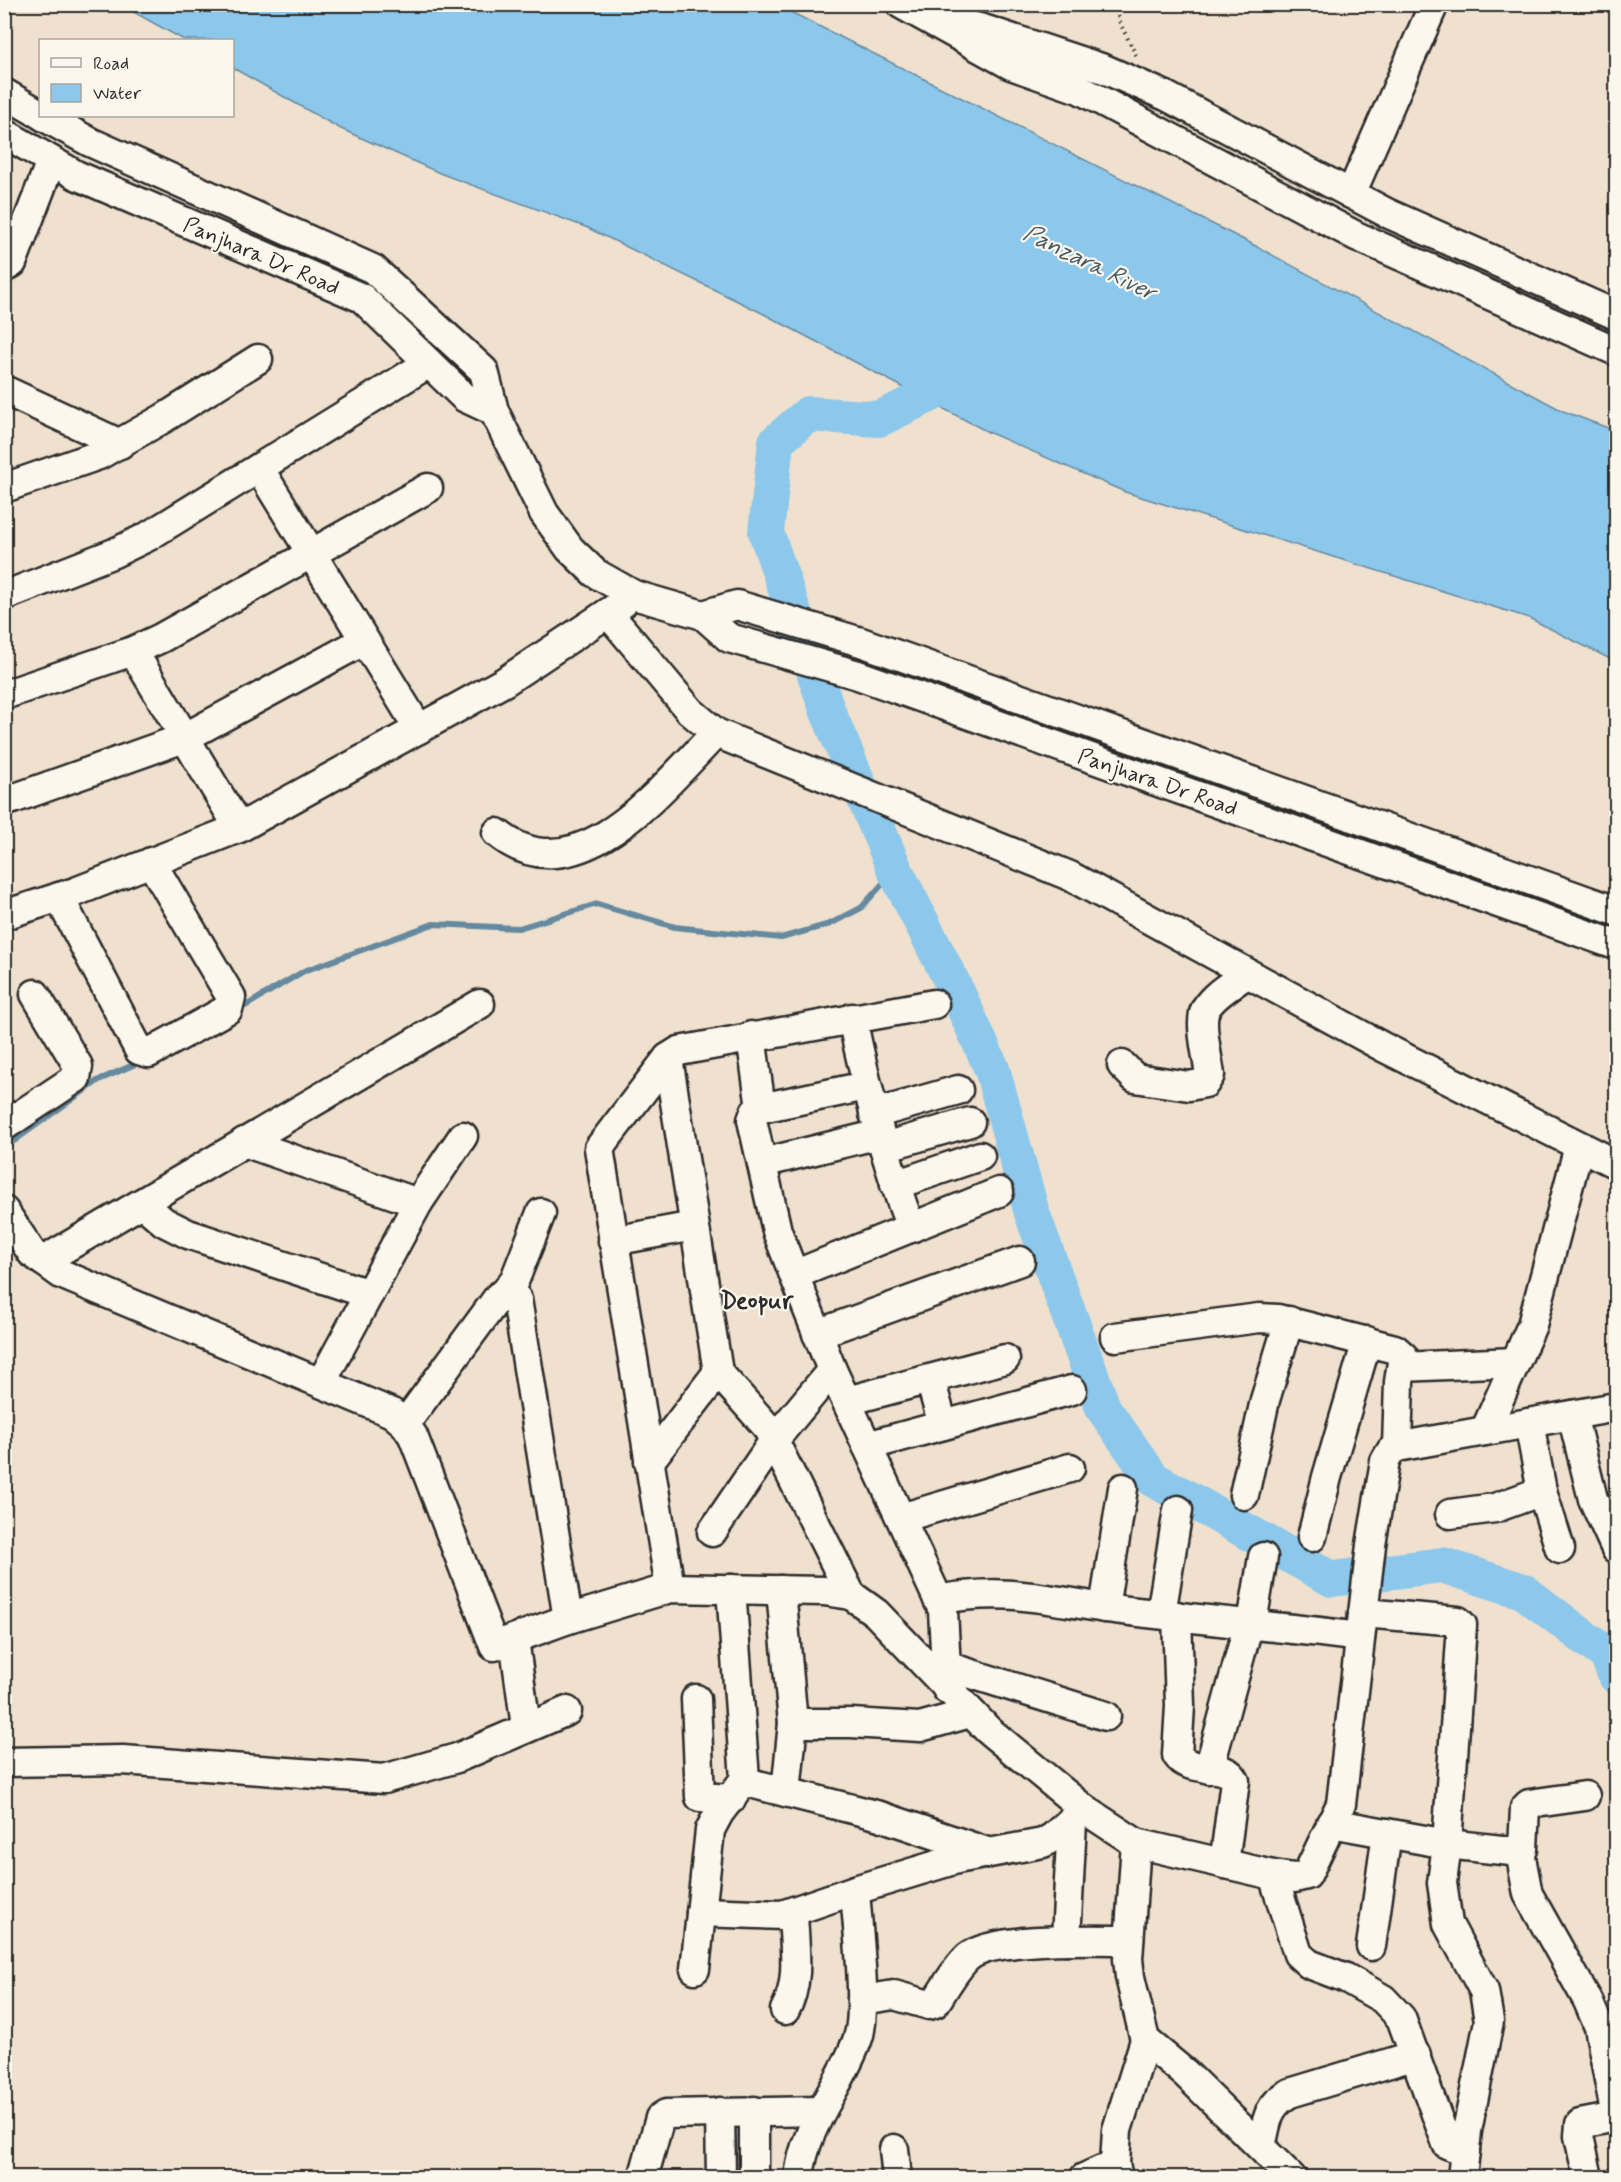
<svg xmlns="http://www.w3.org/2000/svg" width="1621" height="2182" font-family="Mynerve,sans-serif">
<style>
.water{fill:#8cc8ec;stroke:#65899f;stroke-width:1.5}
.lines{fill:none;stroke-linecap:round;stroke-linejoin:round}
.stream{stroke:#65899f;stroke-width:6}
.river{stroke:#8cc8ec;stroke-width:36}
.minor-casing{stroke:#2b2b2b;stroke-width:33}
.path{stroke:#2b2b2b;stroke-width:4;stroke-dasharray:1.5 4.5;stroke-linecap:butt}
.minor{stroke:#fbf7ec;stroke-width:28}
.labels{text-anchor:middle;stroke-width:4.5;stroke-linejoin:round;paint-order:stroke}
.street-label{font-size:22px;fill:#2b2b2b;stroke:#fbf7ec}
.water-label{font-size:24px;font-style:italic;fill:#485a65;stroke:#fbf7ec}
.neighbourhood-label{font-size:24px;font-weight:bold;fill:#2b2b2b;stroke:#fbf7ec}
</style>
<rect width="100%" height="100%" fill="#f0e0ce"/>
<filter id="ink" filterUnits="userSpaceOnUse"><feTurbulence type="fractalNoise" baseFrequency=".0167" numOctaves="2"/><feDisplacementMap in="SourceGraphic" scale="12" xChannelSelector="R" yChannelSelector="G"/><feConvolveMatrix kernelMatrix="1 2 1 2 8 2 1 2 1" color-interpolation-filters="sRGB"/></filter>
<g filter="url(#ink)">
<polygon class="water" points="121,5 777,5 1250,243 1563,411 1616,431 1616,662 1529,618 1125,492 988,432 762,313 588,228 442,174 339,128 233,68 232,40 184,40"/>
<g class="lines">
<g class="stream">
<polyline points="237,1011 304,971 433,924 519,928 597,904 675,927 781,938 830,924 861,908 895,870"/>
<polyline points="4,1148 99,1080 140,1062"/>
</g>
<polyline class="river" points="969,376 879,419 808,414 776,442 766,532 828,712 895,870 957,992 992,1069 1032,1213 1103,1408 1153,1479 1332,1579 1442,1565 1523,1591 1607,1655 1616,1676"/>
<defs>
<g id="minor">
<polyline points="901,4 1011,65 1079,89 1356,236 1616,351"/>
<polyline points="952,21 983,29 1104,69 1166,96 1387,213 1616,315"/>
<polyline points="4,93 40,114"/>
<polyline points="43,116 90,142 373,269 484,371 494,411 544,513 570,549 595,573 634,595 703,615 729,638 858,675 1616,945"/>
<polyline points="4,133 76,175 362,298 464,397 494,411"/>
<polyline points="1351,194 1434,4"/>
<polyline points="4,268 12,263 51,161"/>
<polyline points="4,390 120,444"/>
<polyline points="259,468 419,729"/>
<polyline points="4,488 99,455 164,418 258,359"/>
<polyline points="4,596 114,553 147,537 429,363"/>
<polyline points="608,613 690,711 716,733 1070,876 1383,1047 1616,1164"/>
<polyline points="703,615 737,605 861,642 1616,911"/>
<polyline points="133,651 239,828"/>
<polyline points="4,695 133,651 161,638 428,488"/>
<polyline points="4,802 184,738 363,641"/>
<path d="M497,833C578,899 663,786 716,733"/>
<polyline points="59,897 139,1050 149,1053 228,1009 231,997 151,862"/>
<polyline points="4,915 75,892 239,828 504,682 623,603"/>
<path d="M852,1018C867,1090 885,1160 911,1228"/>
<polyline points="751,1036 761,1108"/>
<polyline points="668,1058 718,1372 767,1427 851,1595"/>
<path d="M1122,1065L1135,1078L1189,1086L1205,1083L1210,1075C1208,1059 1199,1024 1205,1010C1212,995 1235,983 1247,973"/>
<polyline points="866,1086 761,1108 755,1112 752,1120 777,1231 794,1275 832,1370 943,1610 947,1689"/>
<polyline points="874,1114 958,1090"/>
<polyline points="4,1126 76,1078 78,1066 35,994"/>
<polyline points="244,1142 418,1203"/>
<polyline points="884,1147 970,1122"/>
<polyline points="762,1163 880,1134"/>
<polyline points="895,1185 980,1156"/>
<polyline points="142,1203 164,1222 188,1234 369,1294"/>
<polyline points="4,1211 32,1253 61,1274 392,1413 405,1424 413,1436 494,1646 568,1619 670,1588 824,1591 851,1595 876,1613 988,1730 1084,1809 1136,1843 1128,1959 1130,1977 1145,2040 1117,2130 1115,2164 1118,2178"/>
<polyline points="613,1241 694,1226"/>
<polyline points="43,1261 480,1004"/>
<polyline points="794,1275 999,1192"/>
<polyline points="505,1293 515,1279 541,1213"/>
<polyline points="817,1334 1020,1261"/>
<polyline points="1115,1337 1259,1318 1278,1319 1395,1349 1403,1356 1399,1382 1397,1447"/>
<polyline points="1402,1367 1515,1362"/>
<polyline points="930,1379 943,1425"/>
<polyline points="321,1383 418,1203 463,1136"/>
<polyline points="847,1401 1005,1359"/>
<polyline points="1572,1415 1593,1499 1616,1549"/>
<polyline points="1529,1423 1542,1491 1560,1549"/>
<path d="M405,1424L499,1296C507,1292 511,1293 517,1299L568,1619"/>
<polyline points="1485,1431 1532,1325 1579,1146"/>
<polyline points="867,1446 1072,1390"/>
<polyline points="649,1462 718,1372"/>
<polyline points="1244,1495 1265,1400 1289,1321"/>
<polyline points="1450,1514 1495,1508 1542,1491"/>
<polyline points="901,1518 1070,1468"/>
<polyline points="712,1532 775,1439 832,1370"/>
<polyline points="1312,1537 1327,1477 1367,1341"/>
<polyline points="670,1588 599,1148 668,1058 679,1051 934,1004"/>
<polyline points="731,1589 745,1779 750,1783 880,1816 987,1852"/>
<polyline points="781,1590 793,1723 786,1792"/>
<path d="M938,1600C1004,1587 1042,1599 1106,1608C1190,1619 1276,1626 1360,1637"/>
<polyline points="1104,1608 1123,1488"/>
<polyline points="1363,1613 1458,1621 1462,1625 1447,1844 1520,1852 1523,1849 1525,1808 1529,1804 1585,1796"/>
<polyline points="1161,1614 1178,1510"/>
<path d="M1177,1616L1180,1706L1177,1755C1190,1775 1226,1760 1235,1781L1224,1864"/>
<polyline points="1252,1623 1263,1557"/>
<polyline points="514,1639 526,1727"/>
<polyline points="946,1666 1106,1716"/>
<polyline points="696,1699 700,1797 731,1799"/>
<polyline points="793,1723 851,1723 920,1727 970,1713"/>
<polyline points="4,1762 123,1760 384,1779 457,1758 567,1711"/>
<polyline points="1209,1769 1249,1623"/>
<polyline points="1331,1823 1447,1844 1442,1883 1448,1924 1484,1991 1489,2021 1467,2131 1462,2178"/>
<polyline points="1136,1843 1273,1875 1295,1878 1307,1875 1341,1804 1371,1545 1385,1461 1391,1451 1397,1447 1616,1407"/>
<polyline points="1520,1852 1528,1894 1588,2001 1599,2027 1616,2117"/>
<polyline points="1273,1875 1298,1954 1309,1964 1346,1978 1383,1999 1401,2018 1447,2144 1465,2152"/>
<polyline points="701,1912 782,1915 855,1890"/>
<polyline points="1066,1940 1072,1821"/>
<polyline points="1371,1946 1387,1833"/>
<polyline points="695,1969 710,1830 719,1813 745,1779"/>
<path d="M862,2000L894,1995L929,2005L935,2003C945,1988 955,1969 968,1957C993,1936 1096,1940 1129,1940"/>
<path d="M785,2010C801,1981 794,1945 793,1913"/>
<polyline points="1145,2040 1186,2074 1292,2178"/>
<polyline points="754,2111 754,2178"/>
<polyline points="720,2112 721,2178"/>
<path d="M1261,2147C1267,2122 1266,2106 1290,2093L1416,2055"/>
<polyline points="894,2149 897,2178"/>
<polyline points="643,2178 660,2118 666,2114 821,2111"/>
<path d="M799,2178C804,2124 841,2087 858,2038C868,2009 857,1925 855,1890L957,1859L1043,1843L1053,1837L1084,1809"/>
<polyline points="1084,2178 1115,2164"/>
<polyline points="1588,2178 1579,2136 1580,2124 1616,2117"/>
</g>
</defs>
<use href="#minor" class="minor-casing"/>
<polyline class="path" points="1116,4 1119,21 1137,57"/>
<use href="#minor" class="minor"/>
</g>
</g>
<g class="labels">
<g class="street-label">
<text transform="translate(262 255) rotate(23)" y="8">Panjhara Dr Road</text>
<text transform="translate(1158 781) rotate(19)" y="8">Panjhara Dr Road</text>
</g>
<g class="water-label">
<text transform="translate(1090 262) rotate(26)" y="8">Panzara River</text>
</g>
<g class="neighbourhood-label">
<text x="757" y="1308">Deopur</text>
</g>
</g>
<rect width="1621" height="2182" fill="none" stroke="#fbf7ec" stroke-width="24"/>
<rect x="12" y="12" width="1597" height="2158" fill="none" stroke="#2b2b2b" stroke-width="2" filter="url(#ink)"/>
<rect x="39" y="39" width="195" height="78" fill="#fbf7ec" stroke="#a8a59f" stroke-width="1.5"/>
<rect x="51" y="58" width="30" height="9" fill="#fbf7ec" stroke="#a8a59f" stroke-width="1.5"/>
<text x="93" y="69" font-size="18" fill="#2b2b2b">Road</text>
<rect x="51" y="84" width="30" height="18" fill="#8cc8ec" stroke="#a8a59f" stroke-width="1.5"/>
<text x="93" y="99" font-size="18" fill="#2b2b2b">Water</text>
</svg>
